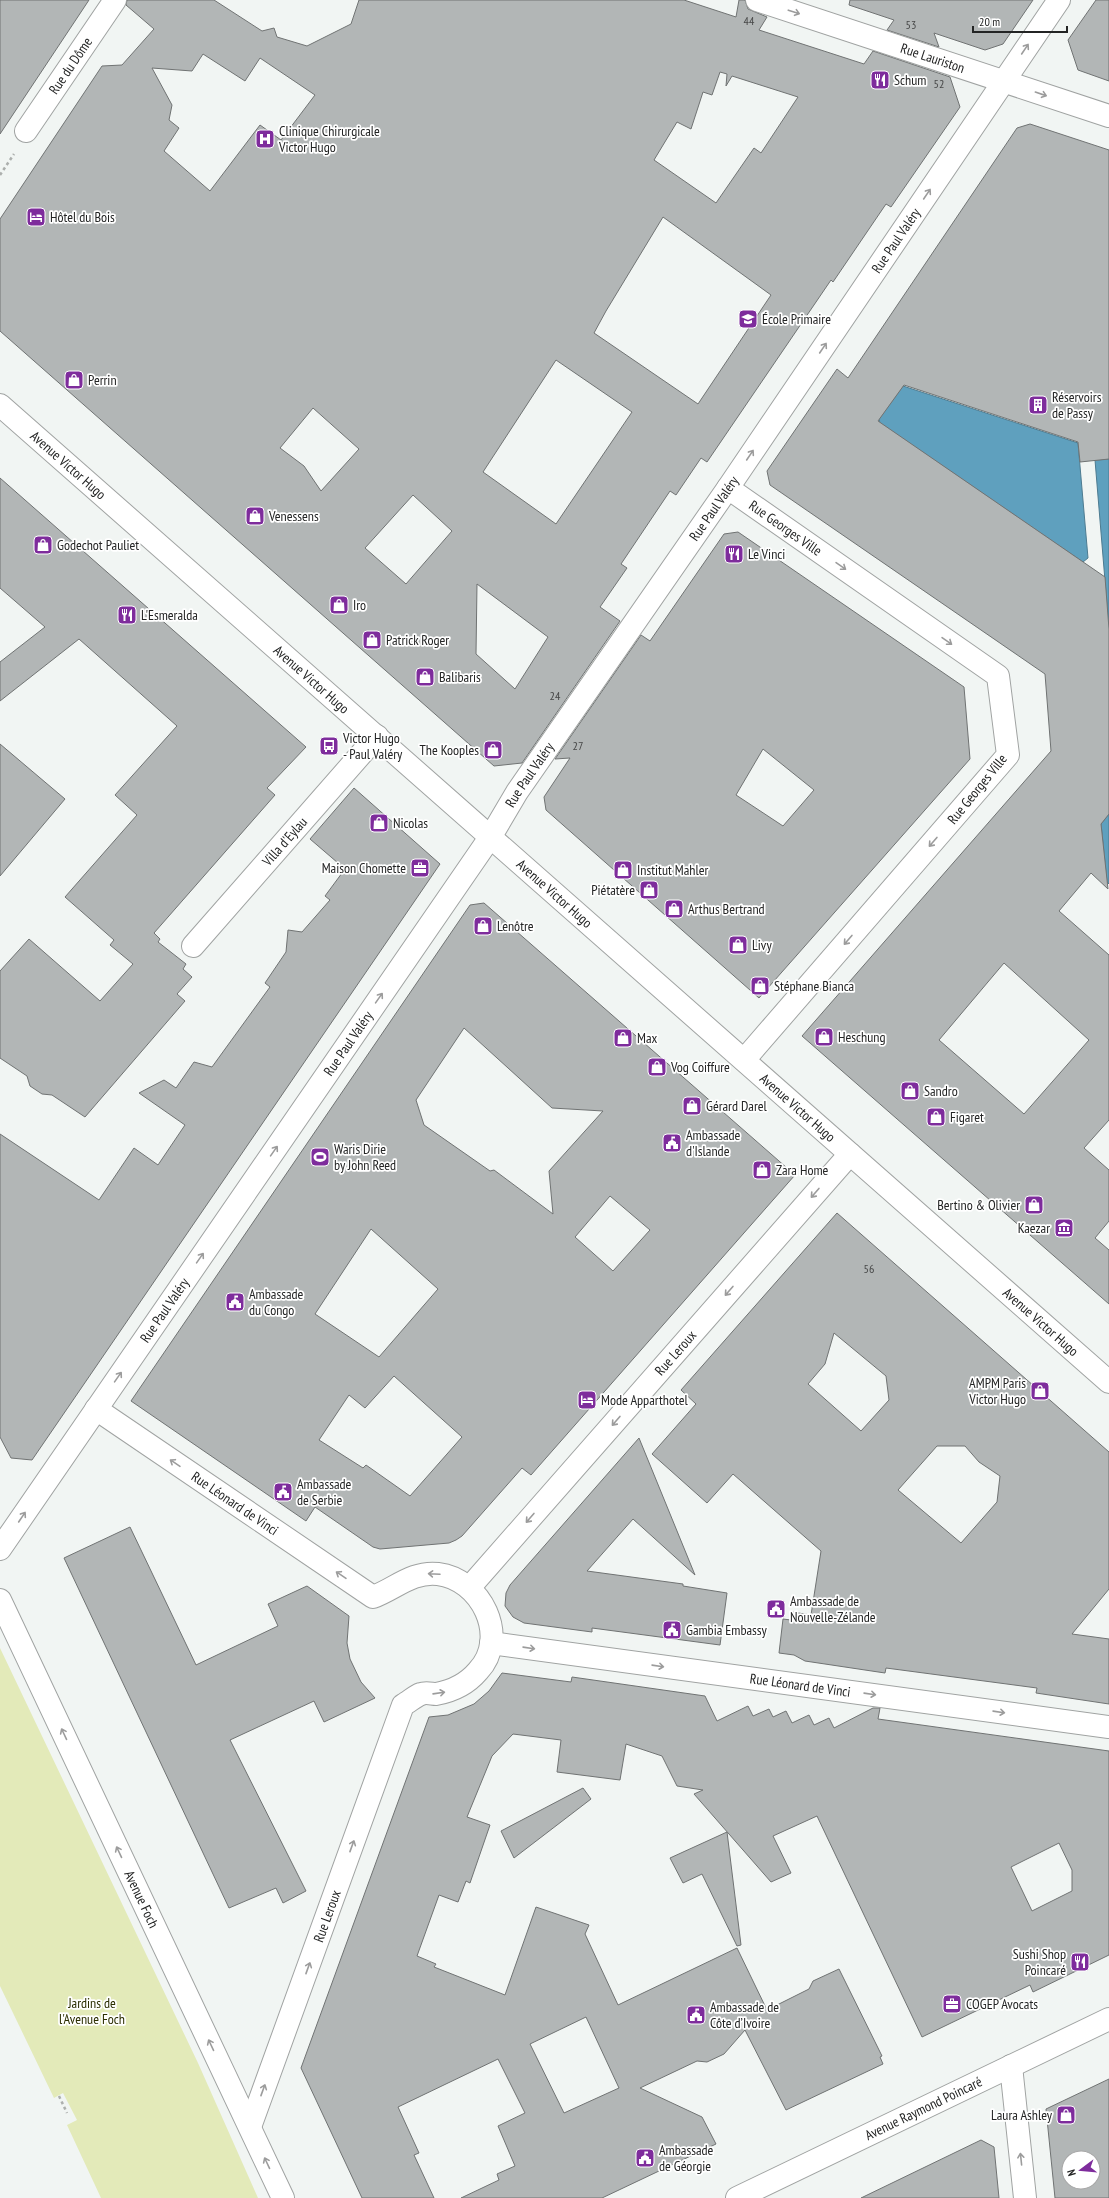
<svg xmlns="http://www.w3.org/2000/svg" width="1109" height="2198" font-family="'PT Sans Narrow',sans-serif">
<style>
.green{fill:#e3eab9}
.water{fill:#5fa0be;stroke:#4d7b90}
.building{fill:#b2b6b6;stroke:#707373;fill-rule:evenodd}
.lines{fill:none;stroke-linecap:round;stroke-linejoin:round}
.minor-casing{stroke:#a0a3a2;stroke-width:24}
.major-casing{stroke:#a0a3a2;stroke-width:24}
.path{stroke:#acafad;stroke-width:2.5;stroke-dasharray:3 3;stroke-linecap:butt}
.minor{stroke:#fff;stroke-width:22}
.major{stroke:#fff;stroke-width:22}
.oneway{stroke:#9c9c9c}
.labels{text-anchor:middle;stroke-width:3.5;stroke-linejoin:round;paint-order:stroke}
.number-label{font-size:12px;fill:#474848}
.street-label{font-size:14px;fill:#232424;stroke:#fff}
.poi-label{font-size:14px;fill:#232424;stroke:#fff;text-anchor:start}
.park-label{font-size:14px;fill:#2b2e00;stroke:#fff}
</style>
<rect width="100%" height="100%" fill="#f1f5f3"/>
<polygon class="green" points="0,1648 198,2063 258,2198 101,2198 67,2125 77,2120 63,2093 54,2098 0,1986"/>
<g class="water">
<polygon points="903,386 1078,443 1088,558 1083,562 880,423 879,419"/>
<polygon points="1109,459 1109,629 1095,460"/>
<polygon points="1109,814 1109,884 1107,882 1101,824"/>
</g>
<g class="building">
<polygon points="0,0 89,0 0,134"/>
<path d="M127,0H214L262,31L274,28L277,37L307,46L351,24L359,0H684L736,17L739,0H745L748,9L767,17L759,30L864,64L873,51L950,77L960,107L891,207L886,204L833,282L831,280L707,462L701,458L676,495L670,491L621,564L627,568L600,607L620,621L522,763L494,766L0,331V219L102,66L122,65L154,29L126,5ZM203,54L245,81L260,58L315,95L281,140L260,125L210,191L164,151L179,128L169,120L172,105L152,68L192,71ZM720,72L727,74L726,86L732,76L798,97L761,153L754,148L716,203L654,160L677,122L691,129L703,92L712,95ZM663,217L771,295L698,404L594,333L606,311ZM556,360L632,412L556,524L483,472ZM313,408L359,449L321,491L304,466L280,448ZM413,495L452,531L406,584L365,548ZM477,584L548,637L515,689L476,654Z"/>
<polygon points="850,0 1033,0 1003,44 985,50 934,33 939,47 887,30 894,20 849,5"/>
<polygon points="1096,0 1109,0 1109,81 1078,70 1068,40"/>
<path d="M1030,124L1109,150V459L1080,462L1078,442L904,385L878,421L1105,577L1109,629V814L1101,824L1108,889L1091,873L1059,911L1109,955V1120L1084,1148L1109,1170V1221L1095,1238L1109,1250V1304L802,1036L1051,751L1045,674L770,485L767,471L837,369L848,378L1017,128ZM1004,963L1089,1040L1024,1114L939,1040Z"/>
<polygon points="0,478 306,747 267,788 275,795 154,933 160,939 158,942 186,964 183,969 192,977 177,994 185,1001 85,1117 52,1095 42,1094 30,1086 27,1076 0,1058 0,971 29,939 100,1001 133,964 110,945 114,940 65,897 137,815 115,795 177,726 79,639 0,701 0,662 45,627 0,588"/>
<path d="M738,532L964,687L970,759L759,998L546,810L544,797L570,758L555,759L641,635L650,641L724,534ZM763,749L814,790L783,826L736,795Z"/>
<polygon points="0,744 65,799 0,876"/>
<polygon points="354,788 440,864 32,1460 11,1458 0,1437 0,1134 99,1200 134,1148 158,1165 185,1125 139,1093 164,1080 176,1088 194,1062 212,1067 270,987 265,983 286,952 288,930 302,932 330,900 325,896 345,869 310,839"/>
<path d="M484,903L795,1175L531,1475L522,1468L462,1536L456,1540L449,1543L380,1549L373,1547L315,1507L306,1521L131,1401L470,905ZM464,1028L552,1108L603,1111L549,1171L553,1214L494,1170L490,1171L424,1125L416,1100ZM610,1196L650,1230L613,1271L575,1237ZM371,1229L438,1289L379,1357L315,1314ZM394,1376L462,1437L410,1496L366,1465L363,1468L319,1440L349,1395L365,1408Z"/>
<path d="M837,1213L1109,1452V1589L1072,1634L1109,1639V1704L1036,1693L1037,1688L886,1668L885,1673L805,1661L794,1655L779,1653L783,1619L791,1620L792,1612L811,1615L821,1551L733,1474L707,1503L652,1454L696,1404L681,1390ZM834,1333L886,1376L889,1400L861,1431L808,1384L825,1364ZM937,1446H965L979,1462L1000,1476L997,1502L961,1543L898,1490Z"/>
<polygon points="639,1438 695,1575 633,1519 587,1571 683,1584 683,1586 727,1593 720,1645 592,1628 592,1632 524,1623 513,1617 505,1606 506,1593 510,1585"/>
<polygon points="130,1527 196,1665 278,1626 268,1604 307,1586 349,1616 347,1643 350,1659 361,1682 375,1698 324,1722 314,1701 230,1740 306,1891 283,1903 276,1888 229,1908 64,1558"/>
<path d="M502,1673L571,1682L572,1677L705,1696L717,1721L748,1706L753,1716L769,1709L773,1717L786,1711L792,1723L809,1715L814,1725L829,1718L834,1728L873,1708H880L878,1719L1109,1751V1955L1033,1992L1030,1985L922,2037L817,1816L773,1836L791,1873L771,1882L694,1794L703,1790L677,1786L662,1756L626,1744L620,1780L557,1772L561,1740L513,1734L492,1756L467,1817L490,1825L470,1883L466,1881L458,1902L439,1895L417,1956L436,1964L434,1967L505,1995L536,1907L589,1925L585,1934L618,2005L737,1948L767,2010L809,1989L813,1981L839,1969L882,2056L880,2057L883,2064L786,2110L745,2030L724,2054L707,2062L697,2061L640,2088L702,2117L716,2144L602,2198H461L499,2180L497,2174L515,2166L498,2126L525,2113L498,2059L398,2107L419,2153L414,2155L434,2198H362L301,2068L429,1717L448,1715L474,1704L489,1691ZM1059,1843L1072,1870V1891L1032,1911L1011,1867ZM586,2017L619,2088L564,2113L530,2044Z"/>
<polygon points="583,1788 591,1799 514,1858 501,1831"/>
<polygon points="727,1832 741,1945 737,1946 702,1874 683,1883 670,1858"/>
<path d="M1109,2079V2198H1055L1046,2109ZM1069,2158H1093V2182H1069Z"/>
<polygon points="981,2140 994,2147 999,2198 861,2198"/>
</g>
<g class="lines">
<defs>
<g id="minor">
<path id="s1" d="M757,0L1109,116"/>
<path id="s2" d="M26,131L115,0"/>
<path id="s3" d="M728,488L998,676L1008,755L744,1060"/>
<path id="s4" d="M193,946L377,736"/>
<path id="s5" d="M96,1409L373,1597C395,1589 412,1571 438,1574C481,1579 510,1637 478,1671C467,1684 453,1691 436,1694C432,1694 426,1692 421,1694C415,1696 409,1702 403,1705L250,2127"/>
<path id="s6" d="M0,1549L491,836L517,792L728,488L1059,0"/>
<path id="s7" d="M469,1588L850,1154"/>
<path id="s8" d="M0,1600L283,2198"/>
<path id="s9" d="M491,1643L1109,1727"/>
<polyline points="1011,2066 1025,2198"/>
<path id="s10" d="M737,2198L1109,2019"/>
</g>
<g id="major">
<path id="s11" d="M0,405L1109,1382"/>
</g>
</defs>
<use href="#minor" class="minor-casing"/>
<use href="#major" class="major-casing"/>
<g class="path">
<polyline points="0,175 14,154"/>
<polyline points="59,2096 67,2113"/>
</g>
<use href="#minor" class="minor"/>
<use href="#major" class="major"/>
</g>
<defs><path id="oneway-shaft" d="M-6 0H5M1.5-3L5.5 0L1.5 3" fill="none" stroke-width="1.6" stroke-linecap="round" stroke-linejoin="round"/></defs>
<g class="oneway">
<use href="#oneway-shaft" transform="translate(794 12) rotate(18)"/>
<use href="#oneway-shaft" transform="translate(1025 49) rotate(-56)"/>
<use href="#oneway-shaft" transform="translate(1041 94) rotate(19)"/>
<use href="#oneway-shaft" transform="translate(927 194) rotate(-56)"/>
<use href="#oneway-shaft" transform="translate(823 348) rotate(-56)"/>
<use href="#oneway-shaft" transform="translate(750 455) rotate(-56)"/>
<use href="#oneway-shaft" transform="translate(841 566) rotate(35)"/>
<use href="#oneway-shaft" transform="translate(947 641) rotate(35)"/>
<use href="#oneway-shaft" transform="translate(933 842) rotate(131)"/>
<use href="#oneway-shaft" transform="translate(848 940) rotate(131)"/>
<use href="#oneway-shaft" transform="translate(379 998) rotate(-55)"/>
<use href="#oneway-shaft" transform="translate(274 1151) rotate(-55)"/>
<use href="#oneway-shaft" transform="translate(815 1193) rotate(131)"/>
<use href="#oneway-shaft" transform="translate(200 1258) rotate(-55)"/>
<use href="#oneway-shaft" transform="translate(729 1291) rotate(131)"/>
<use href="#oneway-shaft" transform="translate(118 1377) rotate(-55)"/>
<use href="#oneway-shaft" transform="translate(616 1421) rotate(131)"/>
<use href="#oneway-shaft" transform="translate(175 1463) rotate(-146)"/>
<use href="#oneway-shaft" transform="translate(22 1517) rotate(-56)"/>
<use href="#oneway-shaft" transform="translate(530 1518) rotate(131)"/>
<use href="#oneway-shaft" transform="translate(434 1574) rotate(-177)"/>
<use href="#oneway-shaft" transform="translate(341 1575) rotate(-146)"/>
<use href="#oneway-shaft" transform="translate(529 1648) rotate(8)"/>
<use href="#oneway-shaft" transform="translate(658 1666) rotate(8)"/>
<use href="#oneway-shaft" transform="translate(439 1693) rotate(-8)"/>
<use href="#oneway-shaft" transform="translate(870 1694) rotate(8)"/>
<use href="#oneway-shaft" transform="translate(999 1712) rotate(8)"/>
<use href="#oneway-shaft" transform="translate(64 1734) rotate(-115)"/>
<use href="#oneway-shaft" transform="translate(352 1846) rotate(-70)"/>
<use href="#oneway-shaft" transform="translate(119 1852) rotate(-115)"/>
<use href="#oneway-shaft" transform="translate(308 1968) rotate(-70)"/>
<use href="#oneway-shaft" transform="translate(211 2045) rotate(-115)"/>
<use href="#oneway-shaft" transform="translate(263 2090) rotate(-70)"/>
<use href="#oneway-shaft" transform="translate(1021 2159) rotate(-96)"/>
<use href="#oneway-shaft" transform="translate(267 2163) rotate(-115)"/>
</g>
<defs>
<symbol id="restaurant-square" viewBox="-11 -11 22 22"><rect x="-9" y="-9" width="18" height="18" rx="4" fill="#7e2c9c" stroke="#fff"/><path d="M-5-6h1v4h1v-4h1v4h1v-4h1v5L-1.5 .5V6h-2V.5L-5-1ZM5-6V6H3V1.5H1.5Q1.5-4 5-6Z" fill="#fff"/></symbol>
<symbol id="hospital-square" viewBox="-11 -11 22 22"><rect x="-9" y="-9" width="18" height="18" rx="4" fill="#7e2c9c" stroke="#fff"/><path d="M-5-5h3v3.5h4V-5h3V5h-3V1.5h-4V5h-3Z" fill="#fff"/></symbol>
<symbol id="hotel-square" viewBox="-11 -11 22 22"><rect x="-9" y="-9" width="18" height="18" rx="4" fill="#7e2c9c" stroke="#fff"/><path d="M-6-4.5h1.5V1H6V5H4.5V3h-9V5H-6ZM-4 0a1.8 1.8 0 1 1 3.6 0ZM.5 0V-2.5h3Q6-2.5 6 0Z" fill="#fff"/></symbol>
<symbol id="school-square" viewBox="-11 -11 22 22"><rect x="-9" y="-9" width="18" height="18" rx="4" fill="#7e2c9c" stroke="#fff"/><path d="M0-5L7-2L0 1L-7-2ZM-4 1L0 2.5L4 1V4Q0 6-4 4Z" fill="#fff"/></symbol>
<symbol id="shop-square" viewBox="-11 -11 22 22"><rect x="-9" y="-9" width="18" height="18" rx="4" fill="#7e2c9c" stroke="#fff"/><path d="M-5-2.5h2.3a2.7 3.5 0 0 1 5.4 0H5L5.5 6h-11ZM-1.5-2.5h3a1.5 2.3 0 0 0-3 0Z" fill="#fff"/></symbol>
<symbol id="building-square" viewBox="-11 -11 22 22"><rect x="-9" y="-9" width="18" height="18" rx="4" fill="#7e2c9c" stroke="#fff"/><path d="M-4-6H4V6H1V3H-1V6H-4ZM-2.5-4.3h1.7v1.8h-1.7ZM.8-4.3h1.7v1.8H.8ZM-2.5-1h1.7V.8h-1.7ZM.8-1h1.7V.8H.8Z" fill="#fff"/></symbol>
<symbol id="bus-square" viewBox="-11 -11 22 22"><rect x="-9" y="-9" width="18" height="18" rx="4" fill="#7e2c9c" stroke="#fff"/><path d="M-5-6H5V4H4V6H2V4H-2V6H-4V4H-5ZM-3.5-4V0h7V-4ZM-3.5 1.2v1.5H-2V1.2ZM2 1.2v1.5H3.5V1.2Z" fill="#fff"/></symbol>
<symbol id="office-square" viewBox="-11 -11 22 22"><rect x="-9" y="-9" width="18" height="18" rx="4" fill="#7e2c9c" stroke="#fff"/><path d="M-6-3h4V-5.5h4V-3h4V5H-6ZM-1-4.5V-3h2v-1.5ZM-6 0V1H6V0Z" fill="#fff"/></symbol>
<symbol id="civic-square" viewBox="-11 -11 22 22"><rect x="-9" y="-9" width="18" height="18" rx="4" fill="#7e2c9c" stroke="#fff"/><path d="M-.6-6.5H3V-4.5H.6V-3L4-1V1h2V6H-6V1h2V-1L-.6-3ZM-1.2 2.5V6h2.4V2.5Z" fill="#fff"/></symbol>
<symbol id="stadium-square" viewBox="-11 -11 22 22"><rect x="-9" y="-9" width="18" height="18" rx="4" fill="#7e2c9c" stroke="#fff"/><path d="M0-5a6.5 5 0 1 0 0 10a6.5 5 0 1 0 0-10ZM-3.5-1.8h7v3.6h-7Z" fill="#fff"/></symbol>
<symbol id="museum-square" viewBox="-11 -11 22 22"><rect x="-9" y="-9" width="18" height="18" rx="4" fill="#7e2c9c" stroke="#fff"/><path d="M0-6L6-3V-2H-6V-3ZM-5-1h2V3h-2ZM-1-1h2V3h-2ZM3-1h2V3H3ZM-6 4H6V6H-6Z" fill="#fff"/></symbol>
</defs>
<g fill-rule="evenodd">
<use href="#restaurant-square" x="869" y="69" width="22" height="22"/>
<use href="#hospital-square" x="254" y="128" width="22" height="22"/>
<use href="#hotel-square" x="25" y="206" width="22" height="22"/>
<use href="#school-square" x="737" y="308" width="22" height="22"/>
<use href="#shop-square" x="63" y="369" width="22" height="22"/>
<use href="#building-square" x="1027" y="394" width="22" height="22"/>
<use href="#shop-square" x="244" y="505" width="22" height="22"/>
<use href="#shop-square" x="32" y="534" width="22" height="22"/>
<use href="#restaurant-square" x="723" y="543" width="22" height="22"/>
<use href="#shop-square" x="328" y="594" width="22" height="22"/>
<use href="#restaurant-square" x="116" y="604" width="22" height="22"/>
<use href="#shop-square" x="361" y="629" width="22" height="22"/>
<use href="#shop-square" x="414" y="666" width="22" height="22"/>
<use href="#bus-square" x="318" y="735" width="22" height="22"/>
<use href="#shop-square" x="482" y="739" width="22" height="22"/>
<use href="#shop-square" x="368" y="812" width="22" height="22"/>
<use href="#office-square" x="409" y="857" width="22" height="22"/>
<use href="#shop-square" x="612" y="859" width="22" height="22"/>
<use href="#shop-square" x="638" y="879" width="22" height="22"/>
<use href="#shop-square" x="663" y="898" width="22" height="22"/>
<use href="#shop-square" x="472" y="915" width="22" height="22"/>
<use href="#shop-square" x="727" y="934" width="22" height="22"/>
<use href="#shop-square" x="749" y="975" width="22" height="22"/>
<use href="#shop-square" x="813" y="1026" width="22" height="22"/>
<use href="#shop-square" x="612" y="1027" width="22" height="22"/>
<use href="#shop-square" x="646" y="1056" width="22" height="22"/>
<use href="#shop-square" x="899" y="1080" width="22" height="22"/>
<use href="#shop-square" x="681" y="1095" width="22" height="22"/>
<use href="#shop-square" x="925" y="1106" width="22" height="22"/>
<use href="#civic-square" x="661" y="1132" width="22" height="22"/>
<use href="#stadium-square" x="309" y="1146" width="22" height="22"/>
<use href="#shop-square" x="751" y="1159" width="22" height="22"/>
<use href="#shop-square" x="1023" y="1194" width="22" height="22"/>
<use href="#museum-square" x="1053" y="1217" width="22" height="22"/>
<use href="#civic-square" x="224" y="1291" width="22" height="22"/>
<use href="#shop-square" x="1029" y="1380" width="22" height="22"/>
<use href="#hotel-square" x="576" y="1389" width="22" height="22"/>
<use href="#civic-square" x="272" y="1481" width="22" height="22"/>
<use href="#civic-square" x="765" y="1598" width="22" height="22"/>
<use href="#civic-square" x="661" y="1619" width="22" height="22"/>
<use href="#restaurant-square" x="1069" y="1951" width="22" height="22"/>
<use href="#office-square" x="941" y="1993" width="22" height="22"/>
<use href="#civic-square" x="685" y="2004" width="22" height="22"/>
<use href="#shop-square" x="1055" y="2104" width="22" height="22"/>
<use href="#civic-square" x="634" y="2147" width="22" height="22"/>
</g>
<g class="labels">
<g class="number-label">
<text x="749" y="25">44</text>
<text x="911" y="29">53</text>
<text x="939" y="88">52</text>
<text x="555" y="700">24</text>
<text x="578" y="750">27</text>
<text x="869" y="1273">56</text>
</g>
<g class="street-label">
<text dy="5" stroke="none"><textPath href="#s1" startOffset="185">Rue Lauriston</textPath></text>
<text dy="5" stroke="none"><textPath href="#s2" startOffset="79">Rue du Dôme</textPath></text>
<text dy="5" stroke="none"><textPath href="#s6" startOffset="1586">Rue Paul Valéry</textPath></text>
<text dy="5" stroke="none"><textPath href="#s11" startOffset="91">Avenue Victor Hugo</textPath></text>
<text dy="5" stroke="none"><textPath href="#s6" startOffset="1262">Rue Paul Valéry</textPath></text>
<text dy="5" stroke="none"><textPath href="#s3" startOffset="70">Rue Georges Ville</textPath></text>
<text dy="5" stroke="none"><textPath href="#s11" startOffset="415">Avenue Victor Hugo</textPath></text>
<text dy="5" stroke="none"><textPath href="#s6" startOffset="938">Rue Paul Valéry</textPath></text>
<text transform="translate(977 789) rotate(-51)" y="5">Rue Georges Ville</text>
<text dy="5" stroke="none"><textPath href="#s4" startOffset="139">Villa d'Eylau</textPath></text>
<text dy="5" stroke="none"><textPath href="#s11" startOffset="739">Avenue Victor Hugo</textPath></text>
<text dy="5" stroke="none"><textPath href="#s6" startOffset="614">Rue Paul Valéry</textPath></text>
<text dy="5" stroke="none"><textPath href="#s11" startOffset="1063">Avenue Victor Hugo</textPath></text>
<text dy="5" stroke="none"><textPath href="#s6" startOffset="290">Rue Paul Valéry</textPath></text>
<text dy="5" stroke="none"><textPath href="#s11" startOffset="1387">Avenue Victor Hugo</textPath></text>
<text dy="5" stroke="none"><textPath href="#s7" startOffset="313">Rue Leroux</textPath></text>
<text dy="5" stroke="none"><textPath href="#s5" startOffset="168">Rue Léonard de Vinci</textPath></text>
<text dy="5" stroke="none"><textPath href="#s9" startOffset="312">Rue Léonard de Vinci</textPath></text>
<text dy="5" stroke="none"><textPath href="#s8" startOffset="331">Avenue Foch</textPath></text>
<text transform="translate(327 1916) rotate(-70)" y="5">Rue Leroux</text>
<text dy="5" stroke="none"><textPath href="#s10" startOffset="207">Avenue Raymond Poincaré</textPath></text>
</g>
<g class="poi-label">
<text x="894" y="85">Schum</text>
<text x="279" y="136">Clinique Chirurgicale<tspan x="279" dy="16">Victor Hugo</tspan></text>
<text x="50" y="222">Hôtel du Bois</text>
<text x="762" y="324">École Primaire</text>
<text x="88" y="385">Perrin</text>
<text x="1052" y="402">Réservoirs<tspan x="1052" dy="16">de Passy</tspan></text>
<text x="269" y="521">Venessens</text>
<text x="57" y="550">Godechot Pauliet</text>
<text x="748" y="559">Le Vinci</text>
<text x="353" y="610">Iro</text>
<text x="141" y="620">L'Esmeralda</text>
<text x="386" y="645">Patrick Roger</text>
<text x="439" y="682">Balibaris</text>
<text x="343" y="743">Victor Hugo<tspan x="343" dy="16">- Paul Valéry</tspan></text>
<text x="479" y="755" text-anchor="end">The Kooples</text>
<text x="393" y="828">Nicolas</text>
<text x="406" y="873" text-anchor="end">Maison Chomette</text>
<text x="637" y="875">Institut Mahler</text>
<text x="635" y="895" text-anchor="end">Piétatère</text>
<text x="688" y="914">Arthus Bertrand</text>
<text x="497" y="931">Lenôtre</text>
<text x="752" y="950">Livy</text>
<text x="774" y="991">Stéphane Bianca</text>
<text x="838" y="1042">Heschung</text>
<text x="637" y="1043">Max</text>
<text x="671" y="1072">Vog Coiffure</text>
<text x="924" y="1096">Sandro</text>
<text x="706" y="1111">Gérard Darel</text>
<text x="950" y="1122">Figaret</text>
<text x="686" y="1140">Ambassade<tspan x="686" dy="16">d'Islande</tspan></text>
<text x="334" y="1154">Waris Dirie<tspan x="334" dy="16">by John Reed</tspan></text>
<text x="776" y="1175">Zara Home</text>
<text x="1020" y="1210" text-anchor="end">Bertino &amp; Olivier</text>
<text x="1050" y="1233" text-anchor="end">Kaezar</text>
<text x="249" y="1299">Ambassade<tspan x="249" dy="16">du Congo</tspan></text>
<text x="1026" y="1388" text-anchor="end">AMPM Paris<tspan x="1026" dy="16">Victor Hugo</tspan></text>
<text x="601" y="1405">Mode Apparthotel</text>
<text x="297" y="1489">Ambassade<tspan x="297" dy="16">de Serbie</tspan></text>
<text x="790" y="1606">Ambassade de<tspan x="790" dy="16">Nouvelle-Zélande</tspan></text>
<text x="686" y="1635">Gambia Embassy</text>
<text x="1066" y="1959" text-anchor="end">Sushi Shop<tspan x="1066" dy="16">Poincaré</tspan></text>
<text x="966" y="2009">COGEP Avocats</text>
<text x="710" y="2012">Ambassade de<tspan x="710" dy="16">Côte d’Ivoire</tspan></text>
<text x="1052" y="2120" text-anchor="end">Laura Ashley</text>
<text x="659" y="2155">Ambassade<tspan x="659" dy="16">de Géorgie</tspan></text>
</g>
<g class="park-label">
<text x="92" y="2008">Jardins de<tspan x="92" dy="16">l'Avenue Foch</tspan></text>
</g>
</g>
<g transform="translate(1081 2170) rotate(254)"><circle r="19" fill="#ffffff" stroke="#a7a7a7"/>
<path d="M0-3L7 15L0 10L-7 15Z" fill="#7e2c9c"/>
<text y="-6" font-size="11" font-weight="bold" text-anchor="middle" fill="#232424">N</text>
</g>
<path d="M973 26v6h94v-6" fill="none" stroke="#232424" stroke-width="2"/>
<text x="979" y="26" font-size="12" fill="#232424" stroke="#ffffff" stroke-width="3" paint-order="stroke">20 m</text>
</svg>
